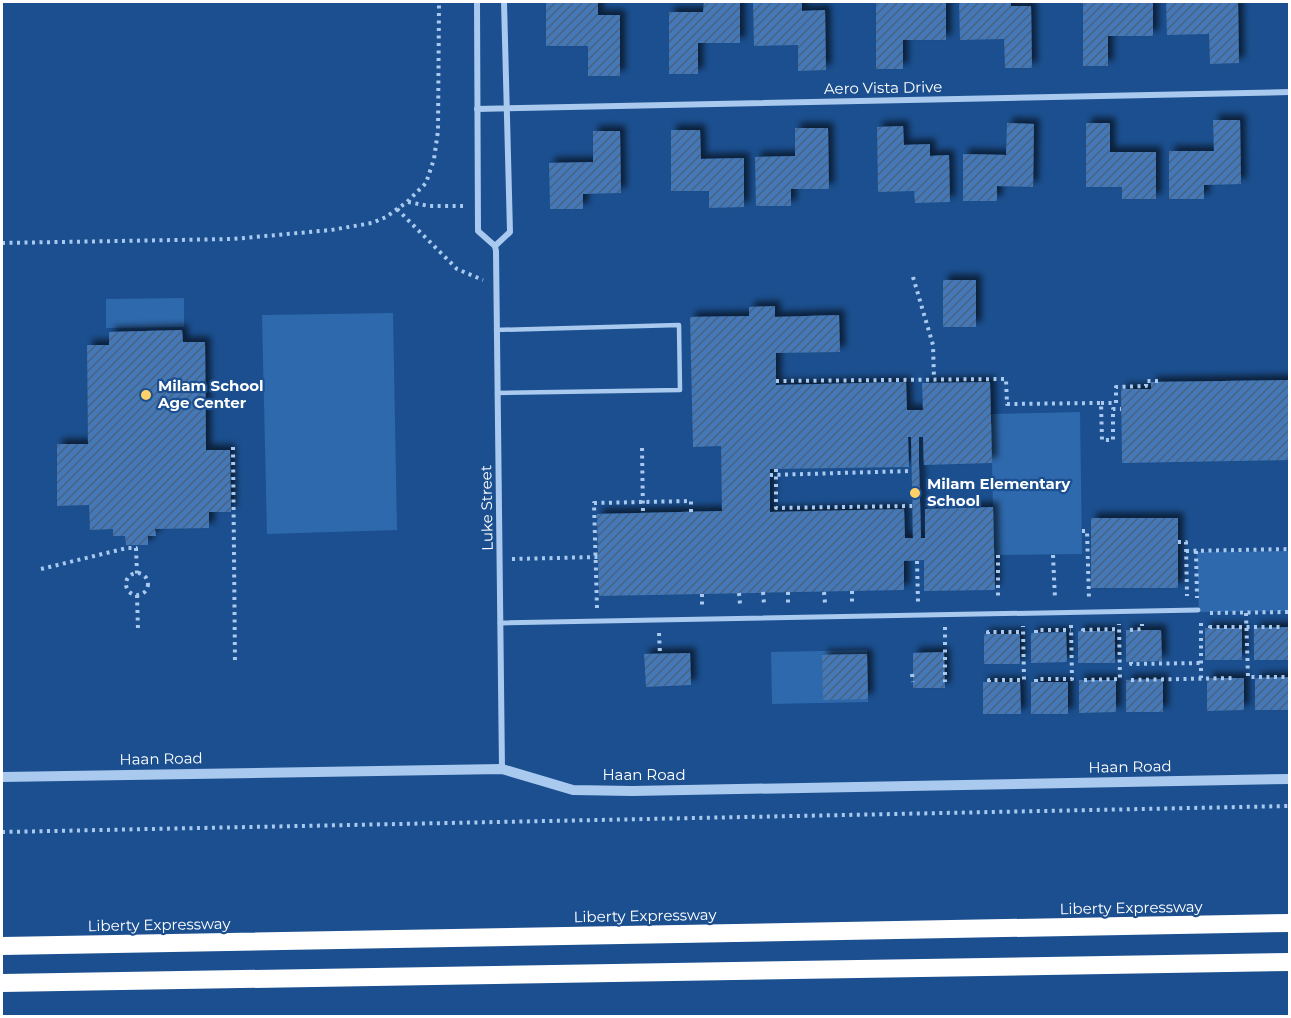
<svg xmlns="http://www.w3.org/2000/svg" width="1291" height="1018" font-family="Montserrat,sans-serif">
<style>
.park{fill:#2e69ad}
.building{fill:url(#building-hatch);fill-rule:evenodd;filter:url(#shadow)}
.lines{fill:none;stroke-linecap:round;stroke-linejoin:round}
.path{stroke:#a9c9ee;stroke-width:4;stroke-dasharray:3 4.5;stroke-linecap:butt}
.service{stroke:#a9c9ee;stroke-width:4.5}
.pedestrian{stroke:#a9c9ee;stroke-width:5}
.minor{stroke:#a9c9ee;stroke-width:6}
.tertiary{stroke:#a9c9ee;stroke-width:10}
.motorway{stroke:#fff;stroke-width:18}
.poi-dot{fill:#ffd166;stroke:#1b4f8f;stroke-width:2}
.labels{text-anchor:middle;stroke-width:4.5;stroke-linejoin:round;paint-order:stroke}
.street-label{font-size:15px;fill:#fff;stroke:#1b4f8f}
.poi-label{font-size:15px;font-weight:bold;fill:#fff;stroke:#1b4f8f;text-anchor:start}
</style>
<defs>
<pattern id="building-hatch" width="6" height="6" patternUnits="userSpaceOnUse" patternTransform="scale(1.5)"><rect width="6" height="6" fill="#4478b7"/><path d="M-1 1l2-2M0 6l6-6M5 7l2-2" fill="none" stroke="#486282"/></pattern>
<filter id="shadow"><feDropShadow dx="5.5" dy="-5.5" stdDeviation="3" flood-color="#0009"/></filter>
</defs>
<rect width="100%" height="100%" fill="#1b4f8f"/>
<g class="park">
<polygon points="184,298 184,327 106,328 106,299"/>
<polygon points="393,313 397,530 267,534 262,315"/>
<polygon points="1080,412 1082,554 994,555 991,414"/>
<polygon points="1289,551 1289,611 1199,612 1197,552"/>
<polygon points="867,650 868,702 772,704 771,652"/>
</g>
<g class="building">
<polygon points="546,2 598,2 598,15 620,15 620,76 588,76 588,46 546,46"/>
<polygon points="704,2 740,2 740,43 698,43 698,74 669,74 669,12 703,12"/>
<polygon points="753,2 802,2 802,11 825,10 826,70 798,71 798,45 754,46"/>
<polygon points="876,2 946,2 946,40 903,40 903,69 876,69"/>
<polygon points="959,2 1011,2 1011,6 1031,6 1032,68 1005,68 1004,39 960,40"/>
<polygon points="1083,2 1153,2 1153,36 1108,36 1108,66 1083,66"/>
<polygon points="1166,2 1238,2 1239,63 1210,64 1209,34 1167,35"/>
<polygon points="1213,120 1240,120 1241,184 1204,185 1204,199 1169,199 1169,151 1214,151"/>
<polygon points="1007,123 1034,124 1033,187 997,186 997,201 963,201 963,154 1006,155"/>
<polygon points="1086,123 1110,123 1110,152 1156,152 1156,199 1122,199 1122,187 1086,187"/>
<polygon points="903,126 904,145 930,144 930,156 949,155 950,202 915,203 914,191 878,192 877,127"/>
<polygon points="795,128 828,128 829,189 791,189 791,206 756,206 755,157 795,156"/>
<polygon points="671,130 700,130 701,159 744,158 744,207 709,208 709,191 671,191"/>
<polygon points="593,131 620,131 621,193 583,194 583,209 550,209 549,163 593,162"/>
<rect x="943" y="280" width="33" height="47"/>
<path d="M775,306V317L839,315L840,352L776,353V385L906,382L907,410H923L922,383L990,382L992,463L924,465L923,437H919V465L921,538H925V509L993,507L995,590L924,591V560L904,561V590L599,596L597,514L722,511L721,446L693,447L690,317L749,316V307ZM908,437H911L913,538H905L904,509L770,512V469L909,467Z"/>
<polygon points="182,330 183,342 205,342 206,450 230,450 231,512 209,512 209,528 155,529 156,536 148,536 148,545 126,545 125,536 113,536 113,529 90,530 89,505 57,506 57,444 88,444 87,345 109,345 109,332"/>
<polygon points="1290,380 1290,460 1122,463 1121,389 1151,389 1151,382"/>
<rect x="1091" y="518" width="87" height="70"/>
<polygon points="1288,627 1288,660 1254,660 1254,628"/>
<rect x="1205" y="628" width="37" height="32"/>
<polygon points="1126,630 1161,630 1162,661 1126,662"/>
<rect x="1078" y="631" width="37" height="32"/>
<polygon points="1066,632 1067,662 1031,663 1031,633"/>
<rect x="984" y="634" width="36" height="30"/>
<polygon points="944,652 945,688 913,688 913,653"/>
<polygon points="690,653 691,685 646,687 644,654"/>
<polygon points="867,654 868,699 823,700 822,655"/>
<polygon points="1290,677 1290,710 1255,710 1255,678"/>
<polygon points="1207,678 1244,678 1244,710 1207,711"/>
<polygon points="1163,679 1163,712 1126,712 1126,680"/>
<polygon points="1079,680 1116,680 1116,712 1079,713"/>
<polygon points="983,682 1020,682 1021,714 983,714"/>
<rect x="1031" y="682" width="37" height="32"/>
</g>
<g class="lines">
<g class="path">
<polyline points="408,202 429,206 463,206"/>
<polyline points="397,209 457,269 483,280"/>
<polyline points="2,243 233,239 331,230 372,223 386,217 407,202 426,183 434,159 438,131 439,2"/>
<polyline points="913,277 933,345 934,379"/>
<polyline points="776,381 1006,379 1007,404 1101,403 1102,440 1113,440 1113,409 1121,409"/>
<polyline points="1101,403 1116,403 1116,387 1146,386 1146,381 1160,381"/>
<polyline points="233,447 235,663"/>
<polyline points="642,448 643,513"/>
<polyline points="776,469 776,508 912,506"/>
<polyline points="770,475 911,471"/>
<polyline points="1082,531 1087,531 1089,599"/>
<polyline points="1178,542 1186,542 1187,596"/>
<polyline points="1186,551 1290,549"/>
<polyline points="1196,551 1197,598"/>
<polyline points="998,555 998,599"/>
<polyline points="1053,555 1055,599"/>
<polyline points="512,559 598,557"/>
<polyline points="917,561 918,602"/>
<polyline points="41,569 127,548 136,548 137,574"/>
<circle cx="137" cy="584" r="11"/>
<polyline points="852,591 852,602"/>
<polyline points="763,592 764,604"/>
<polyline points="788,592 788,603"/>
<polyline points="824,592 825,603"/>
<polyline points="739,593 740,604"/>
<polyline points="702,594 702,605"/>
<polyline points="137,595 138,630"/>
<polyline points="597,608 594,503 691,501 691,512"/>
<polyline points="1210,613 1290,612"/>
<polyline points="1246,613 1248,677 1285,677"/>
<polyline points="1201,623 1201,678"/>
<polyline points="945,627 945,682"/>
<polyline points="1210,628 1210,627 1280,627"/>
<polyline points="1130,630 1142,629 1142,624"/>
<polyline points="1083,631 1083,630 1119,629"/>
<polyline points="659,633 660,654"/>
<polyline points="1036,633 1036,630 1071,630"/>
<polyline points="988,634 988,632 1023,632"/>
<polyline points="1131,662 1131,664 1201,663"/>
<polyline points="912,674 913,682"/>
<polyline points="1084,680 1120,679 1119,624"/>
<polyline points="1131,680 1236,678"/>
<polyline points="989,682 989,680 1024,680 1023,626"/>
<polyline points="1036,682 1036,679 1072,679 1071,625"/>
<polyline points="2,832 1290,806"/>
</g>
<polyline class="service" points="496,330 679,325 680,390 497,393"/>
<polyline class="pedestrian" points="500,623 1198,610"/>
<g class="minor">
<polyline points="477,2 478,231 495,246 496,251 502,769"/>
<polyline points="477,109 1290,92"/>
<polyline points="495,246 510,232 504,2"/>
</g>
<polyline class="tertiary" points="2,777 502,769 573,790 632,791 1290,779"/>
<g class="motorway">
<polyline points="2,946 1290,923"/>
<polyline points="2,983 1290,962"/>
</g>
</g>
<g class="poi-dot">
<circle cx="146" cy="395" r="6"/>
<circle cx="915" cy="493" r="6"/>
</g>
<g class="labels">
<g class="street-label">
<text transform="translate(883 88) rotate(-1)" y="5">Aero Vista Drive</text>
<text transform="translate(487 508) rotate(-91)" y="5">Luke Street</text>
<text transform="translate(161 759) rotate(-1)" y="5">Haan Road</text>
<text transform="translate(1130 767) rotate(-1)" y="5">Haan Road</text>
<text x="644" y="780">Haan Road</text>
<text transform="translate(1131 908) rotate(-1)" y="5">Liberty Expressway</text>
<text transform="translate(645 916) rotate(-1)" y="5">Liberty Expressway</text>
<text transform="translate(159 925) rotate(-1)" y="5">Liberty Expressway</text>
</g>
<g class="poi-label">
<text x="158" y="391">Milam School<tspan x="158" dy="17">Age Center</tspan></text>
<text x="927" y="489">Milam Elementary<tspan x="927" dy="17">School</tspan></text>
</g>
</g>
<rect width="1291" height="1018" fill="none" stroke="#ffffff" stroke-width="6"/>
</svg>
